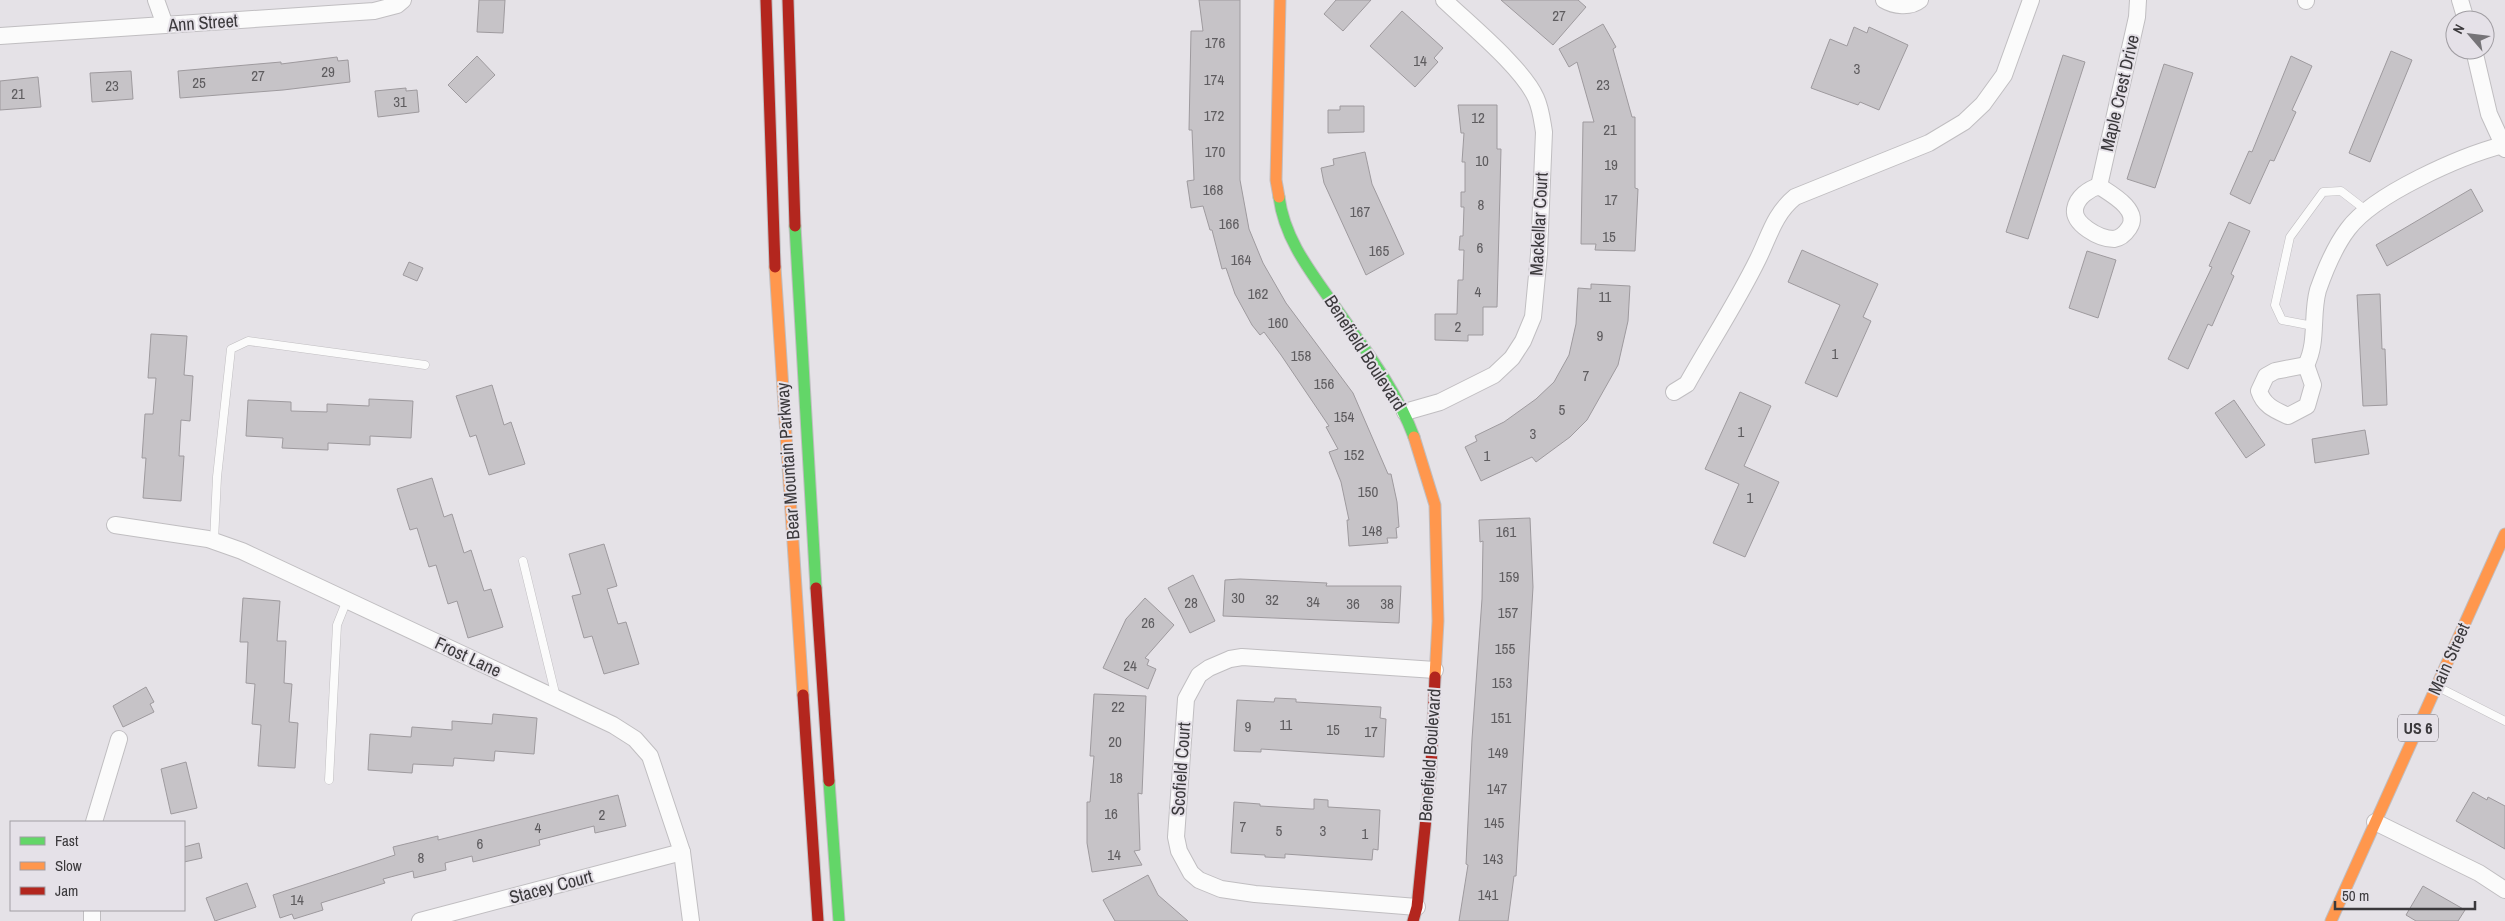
<svg xmlns="http://www.w3.org/2000/svg" width="2505" height="921" font-family="'Archivo Narrow',sans-serif">
<style>
.building{fill:#c6c3c7;stroke:#9e9a9e}
.lines{fill:none;stroke-linecap:round;stroke-linejoin:round}
.lane-casing{stroke:#c0bec1;stroke-width:9}
.street-casing{stroke:#c0bec1;stroke-width:18}
.fast-casing{stroke:#c0bec1;stroke-width:13}
.slow-casing{stroke:#c0bec1;stroke-width:13}
.jam-casing{stroke:#c0bec1;stroke-width:13}
.lane{stroke:#fbfbfb;stroke-width:8}
.street{stroke:#fbfbfb;stroke-width:16}
.fast{stroke:#63d668;stroke-width:11}
.slow{stroke:#ff974d;stroke-width:11}
.jam{stroke:#b3261e;stroke-width:11}
.labels{text-anchor:middle;stroke-width:4;stroke-linejoin:round;paint-order:stroke}
.number-label{font-size:15px;fill:#5e5c5f}
.shield{fill:#e5e1e8;stroke:#6e6b70;stroke-width:1}
.shield-label{font-size:16px;font-weight:bold;fill:#3b393c}
.street-label{font-size:18px;fill:#3b393c;stroke:#e5e1e8}
</style>
<rect width="100%" height="100%" fill="#e5e2e7"/>
<g class="building">
<polygon points="479,0 505,0 503,33 477,32"/>
<polygon points="1199,0 1240,0 1240,180 1249,229 1263,263 1286,303 1353,393 1388,474 1391,474 1397,502 1399,527 1396,528 1397,538 1387,538 1388,543 1349,546 1347,520 1349,520 1341,482 1329,452 1338,449 1326,427 1329,426 1281,355 1264,332 1260,335 1252,325 1235,294 1226,268 1222,269 1212,230 1210,230 1203,206 1191,208 1187,181 1194,180 1192,130 1189,130 1191,31 1203,31"/>
<polygon points="1336,0 1371,0 1343,31 1324,14"/>
<polygon points="1501,0 1578,0 1586,7 1553,45"/>
<polygon points="1402,11 1443,48 1434,58 1438,62 1415,87 1370,46"/>
<polygon points="1603,24 1616,47 1613,49 1632,117 1635,117 1635,188 1638,189 1635,251 1595,250 1596,244 1581,244 1583,122 1594,122 1577,62 1569,67 1559,49"/>
<polygon points="1854,27 1867,33 1869,27 1908,45 1879,110 1860,102 1858,105 1811,88 1830,39 1847,46"/>
<polygon points="2391,51 2412,60 2370,162 2349,153"/>
<polygon points="2063,55 2085,62 2028,239 2006,232"/>
<polygon points="477,56 495,75 466,103 448,85"/>
<polygon points="2291,56 2312,66 2292,110 2296,112 2274,161 2270,160 2250,204 2230,194 2249,151 2252,152"/>
<polygon points="337,57 338,61 348,60 350,82 283,90 180,98 178,71 258,64 281,62 281,64"/>
<polygon points="2164,64 2193,73 2155,188 2127,179"/>
<polygon points="131,71 133,99 92,102 90,73"/>
<polygon points="38,77 41,107 0,110 0,81"/>
<polygon points="406,88 406,91 417,90 419,112 378,117 375,91"/>
<polygon points="1458,105 1497,105 1497,149 1501,149 1497,307 1483,307 1483,335 1468,335 1468,341 1435,340 1435,314 1457,314 1458,280 1463,280 1464,250 1459,250 1460,236 1463,236 1464,207 1461,207 1461,192 1465,192 1465,162 1462,162 1464,133 1461,133"/>
<polygon points="1340,106 1364,106 1364,132 1328,133 1328,110 1340,110"/>
<polygon points="1365,152 1372,184 1404,254 1366,275 1324,183 1321,168 1334,165 1333,159"/>
<polygon points="2471,189 2483,211 2387,266 2376,245"/>
<polygon points="2229,222 2250,231 2231,274 2234,276 2212,326 2208,324 2188,369 2168,359 2212,267 2209,266"/>
<polygon points="1802,250 1878,284 1863,317 1871,321 1837,397 1805,383 1840,305 1788,282"/>
<polygon points="2087,251 2116,260 2098,318 2069,308"/>
<polygon points="409,262 423,268 417,281 403,275"/>
<polygon points="1591,284 1630,286 1628,321 1618,365 1587,420 1570,437 1536,462 1532,457 1481,481 1465,447 1477,441 1475,436 1504,422 1536,399 1554,382 1569,355 1576,324 1578,288 1591,289"/>
<polygon points="2380,294 2382,349 2385,349 2387,405 2363,406 2357,295"/>
<polygon points="151,334 187,336 184,375 193,376 190,421 181,420 179,456 184,456 181,501 143,498 146,458 142,458 145,414 153,414 156,378 148,378"/>
<polygon points="492,385 504,425 511,422 525,464 489,475 476,435 470,437 456,396"/>
<polygon points="1740,392 1771,406 1744,466 1779,482 1745,557 1713,543 1739,484 1705,469"/>
<polygon points="369,399 413,401 411,438 370,436 370,445 328,443 328,450 282,448 283,438 246,436 248,400 291,402 291,411 327,412 327,404 369,406"/>
<polygon points="2234,400 2265,445 2246,458 2215,413"/>
<polygon points="2365,430 2369,454 2315,463 2312,439"/>
<polygon points="432,478 444,517 452,514 464,553 471,550 484,591 491,589 503,627 468,638 457,601 448,604 436,565 429,567 417,528 410,530 397,489"/>
<polygon points="1530,518 1533,587 1516,876 1514,876 1508,921 1459,921 1468,865 1466,864 1472,739 1482,599 1483,541 1480,542 1479,520"/>
<polygon points="604,544 617,586 607,589 618,624 626,622 639,664 604,674 592,636 584,638 572,596 581,594 569,554"/>
<polygon points="1193,575 1215,621 1190,633 1168,588"/>
<polygon points="1240,579 1327,583 1326,586 1401,586 1399,623 1223,616 1225,580"/>
<polygon points="243,598 280,601 277,641 286,641 284,683 292,684 289,722 298,723 295,768 258,766 261,725 252,724 255,684 246,683 248,642 240,642"/>
<polygon points="1145,598 1174,625 1145,658 1149,660 1147,665 1156,669 1148,689 1103,668 1126,619"/>
<polygon points="146,687 154,702 150,704 154,712 123,727 113,706"/>
<polygon points="1094,694 1146,696 1142,794 1138,793 1140,850 1134,851 1142,865 1092,872 1087,843 1087,802 1090,802 1094,756 1090,756"/>
<polygon points="1275,698 1296,699 1296,702 1381,707 1380,718 1386,719 1384,757 1261,749 1261,752 1234,751 1237,700 1274,702"/>
<polygon points="493,714 537,718 534,754 495,751 494,761 454,758 453,766 413,764 412,773 368,770 370,734 411,737 412,727 452,730 452,721 492,724"/>
<polygon points="186,762 197,808 171,814 161,769"/>
<polygon points="2473,792 2487,800 2488,797 2505,806 2505,849 2456,821"/>
<polygon points="618,795 626,826 595,833 594,826 539,840 540,845 473,862 472,856 445,863 446,870 414,878 413,871 383,879 385,883 321,903 323,910 294,919 292,914 280,918 273,895 395,855 393,847 438,836 438,840"/>
<polygon points="1314,799 1328,800 1328,807 1380,810 1378,850 1373,849 1372,860 1285,854 1285,858 1265,857 1265,855 1231,853 1234,802 1260,804 1260,806 1311,809 1314,809"/>
<polygon points="199,843 202,858 184,862 184,847"/>
<polygon points="1148,875 1158,895 1188,921 1115,921 1103,900"/>
<polygon points="247,883 256,907 215,921 206,898"/>
<polygon points="2423,886 2465,910 2458,921 2416,921 2406,915"/>
</g>
<g class="lines">
<defs>
<g id="lane">
<polyline points="2313,326 2282,320 2275,305 2290,237 2323,192 2341,191 2367,211"/>
<polyline points="214,541 217,477 231,349 248,341 425,365"/>
<polyline points="523,561 556,697"/>
<polyline points="2440,688 2505,721"/>
<polyline points="329,780 337,625 347,600"/>
</g>
<g id="street">
<polyline points="156,0 165,25"/>
<path d="M1884,0C1894,6 1910,8 1920,0"/>
<polyline points="2460,0 2466,20"/>
<polyline points="2306,1 2306,0"/>
<polyline points="0,36 374,11 397,5 403,0"/>
<polyline points="2474,50 2489,114 2505,149"/>
<polyline points="2099,186 2137,17 2138,0"/>
<path d="M2099,186C2111,194 2141,210 2129,228C2125,234 2121,238 2114,239C2099,239 2073,224 2075,209C2077,197 2089,189 2099,186Z"/>
<path d="M2306,365C2318,342 2311,315 2318,290C2325,270 2335,246 2348,229C2374,194 2461,156 2503,145"/>
<path d="M2306,365L2313,385L2307,406L2288,416C2275,410 2264,406 2259,391L2266,376L2275,371Z"/>
<path d="M1674,392L1687,384C1710,343 1737,302 1758,259C1769,237 1774,214 1795,197L1929,143L1964,122L1983,104L2004,75L2031,0"/>
<path d="M1405,412L1440,402L1494,375L1512,358L1523,341L1533,317L1539,254L1544,132C1542,120 1541,109 1536,98C1523,68 1469,24 1444,0"/>
<polyline points="115,525 208,539 242,551 613,725 635,739 650,756 682,852 691,921"/>
<polyline points="94,822 119,739"/>
<polyline points="2375,822 2479,873 2505,890"/>
<polyline points="1417,907 1255,894 1221,889 1199,880 1191,873 1179,851 1176,837 1186,699 1199,675 1209,668 1230,659 1242,657 1435,670"/>
<polyline points="92,910 92,921"/>
<polyline points="420,921 682,852"/>
</g>
<g id="fast">
<path d="M1279,197C1284,236 1307,267 1329,298C1360,343 1395,386 1414,437"/>
<polyline points="795,226 816,588"/>
<polyline points="829,781 839,921"/>
</g>
<g id="slow">
<polyline points="1279,197 1276,180 1280,0"/>
<polyline points="775,267 803,695"/>
<polyline points="1414,437 1435,505 1438,621 1435,677"/>
<polyline points="2331,921 2505,534"/>
</g>
<g id="jam">
<polyline points="766,0 775,267"/>
<polyline points="788,0 795,226"/>
<polyline points="816,588 829,781"/>
<polyline points="803,695 818,921"/>
<polyline points="1413,921 1417,907 1431,768 1435,677"/>
</g>
</defs>
<use href="#lane" class="lane-casing"/>
<use href="#street" class="street-casing"/>
<use href="#fast" class="fast-casing"/>
<use href="#slow" class="slow-casing"/>
<use href="#jam" class="jam-casing"/>
<use href="#lane" class="lane"/>
<use href="#street" class="street"/>
<use href="#fast" class="fast"/>
<use href="#slow" class="slow"/>
<use href="#jam" class="jam"/>
</g>
<g class="labels">
<g class="number-label">
<text x="1559" y="21">27</text>
<text x="1215" y="48">176</text>
<text x="1420" y="66">14</text>
<text x="1857" y="74">3</text>
<text x="328" y="77">29</text>
<text x="258" y="81">27</text>
<text x="1214" y="85">174</text>
<text x="199" y="88">25</text>
<text x="1603" y="90">23</text>
<text x="112" y="91">23</text>
<text x="18" y="99">21</text>
<text x="400" y="107">31</text>
<text x="1214" y="121">172</text>
<text x="1478" y="123">12</text>
<text x="1610" y="135">21</text>
<text x="1215" y="157">170</text>
<text x="1482" y="166">10</text>
<text x="1611" y="170">19</text>
<text x="1213" y="195">168</text>
<text x="1611" y="205">17</text>
<text x="1481" y="210">8</text>
<text x="1360" y="217">167</text>
<text x="1229" y="229">166</text>
<text x="1609" y="242">15</text>
<text x="1480" y="253">6</text>
<text x="1379" y="256">165</text>
<text x="1241" y="265">164</text>
<text x="1478" y="297">4</text>
<text x="1258" y="299">162</text>
<text x="1605" y="302">11</text>
<text x="1278" y="328">160</text>
<text x="1458" y="332">2</text>
<text x="1600" y="341">9</text>
<text x="1835" y="359">1</text>
<text x="1301" y="361">158</text>
<text x="1586" y="381">7</text>
<text x="1324" y="389">156</text>
<text x="1562" y="415">5</text>
<text x="1344" y="422">154</text>
<text x="1741" y="437">1</text>
<text x="1533" y="439">3</text>
<text x="1354" y="460">152</text>
<text x="1487" y="461">1</text>
<text x="1368" y="497">150</text>
<text x="1750" y="503">1</text>
<text x="1372" y="536">148</text>
<text x="1506" y="537">161</text>
<text x="1509" y="582">159</text>
<text x="1238" y="603">30</text>
<text x="1272" y="605">32</text>
<text x="1313" y="607">34</text>
<text x="1191" y="608">28</text>
<text x="1353" y="609">36</text>
<text x="1387" y="609">38</text>
<text x="1508" y="618">157</text>
<text x="1148" y="628">26</text>
<text x="1505" y="654">155</text>
<text x="1130" y="671">24</text>
<text x="1502" y="688">153</text>
<text x="1118" y="712">22</text>
<text x="1501" y="723">151</text>
<text x="1286" y="730">11</text>
<text x="1248" y="732">9</text>
<text x="1333" y="735">15</text>
<text x="1371" y="737">17</text>
<text x="1115" y="747">20</text>
<text x="1498" y="758">149</text>
<text x="1116" y="783">18</text>
<text x="1497" y="794">147</text>
<text x="1111" y="819">16</text>
<text x="602" y="820">2</text>
<text x="1494" y="828">145</text>
<text x="1243" y="832">7</text>
<text x="538" y="833">4</text>
<text x="1279" y="836">5</text>
<text x="1323" y="836">3</text>
<text x="1365" y="839">1</text>
<text x="480" y="849">6</text>
<text x="1114" y="860">14</text>
<text x="421" y="863">8</text>
<text x="1493" y="864">143</text>
<text x="1488" y="900">141</text>
<text x="297" y="905">14</text>
</g>
<rect class="shield" x="2398" y="714.5" width="40" height="27" rx="4"/>
<g class="shield-label">
<text x="2418" y="734">US 6</text>
</g>
<g class="street-label">
<text transform="translate(203 23) rotate(-4)" y="6">Ann Street</text>
<text transform="translate(2120 93) rotate(-77)" y="6">Maple Crest Drive</text>
<text transform="translate(1539 224) rotate(-87)" y="6">Mackellar Court</text>
<text transform="translate(1365 353) rotate(57)" y="6">Benefield Boulevard</text>
<text transform="translate(788 461) rotate(-94)" y="6">Bear Mountain Parkway</text>
<text transform="translate(468 657) rotate(25)" y="6">Frost Lane</text>
<text transform="translate(2449 659) rotate(-66)" y="6">Main Street</text>
<text transform="translate(1430 755) rotate(-86)" y="6">Benefield Boulevard</text>
<text transform="translate(1181 769) rotate(-86)" y="6">Scofield Court</text>
<text transform="translate(551 887) rotate(-15)" y="6">Stacey Court</text>
</g>
</g>
<rect x="10" y="821" width="175" height="90" fill="#e5e1e8" stroke="#a19ea3"/>
<rect x="20" y="837" width="25" height="8" fill="#63d668" stroke="#a19ea3"/>
<text x="55" y="846" font-size="15" fill="#3b393c">Fast</text>
<rect x="20" y="862" width="25" height="8" fill="#ff974d" stroke="#a19ea3"/>
<text x="55" y="871" font-size="15" fill="#3b393c">Slow</text>
<rect x="20" y="887" width="25" height="8" fill="#b3261e" stroke="#a19ea3"/>
<text x="55" y="896" font-size="15" fill="#3b393c">Jam</text>
<g transform="translate(2470 35) rotate(298)"><circle r="24" fill="#e5e1e8" stroke="#a19ea3"/>
<path d="M0-4L9 19L0 12L-9 19Z" fill="#767478"/>
<text y="-8" font-size="14" font-weight="bold" text-anchor="middle" fill="#3b393c">N</text>
</g>
<path d="M2335 901v8h140v-8" fill="none" stroke="#3b393c" stroke-width="2.5"/>
<text x="2342" y="901" font-size="15" fill="#3b393c" stroke="#e5e1e8" stroke-width="4" paint-order="stroke">50 m</text>
</svg>
